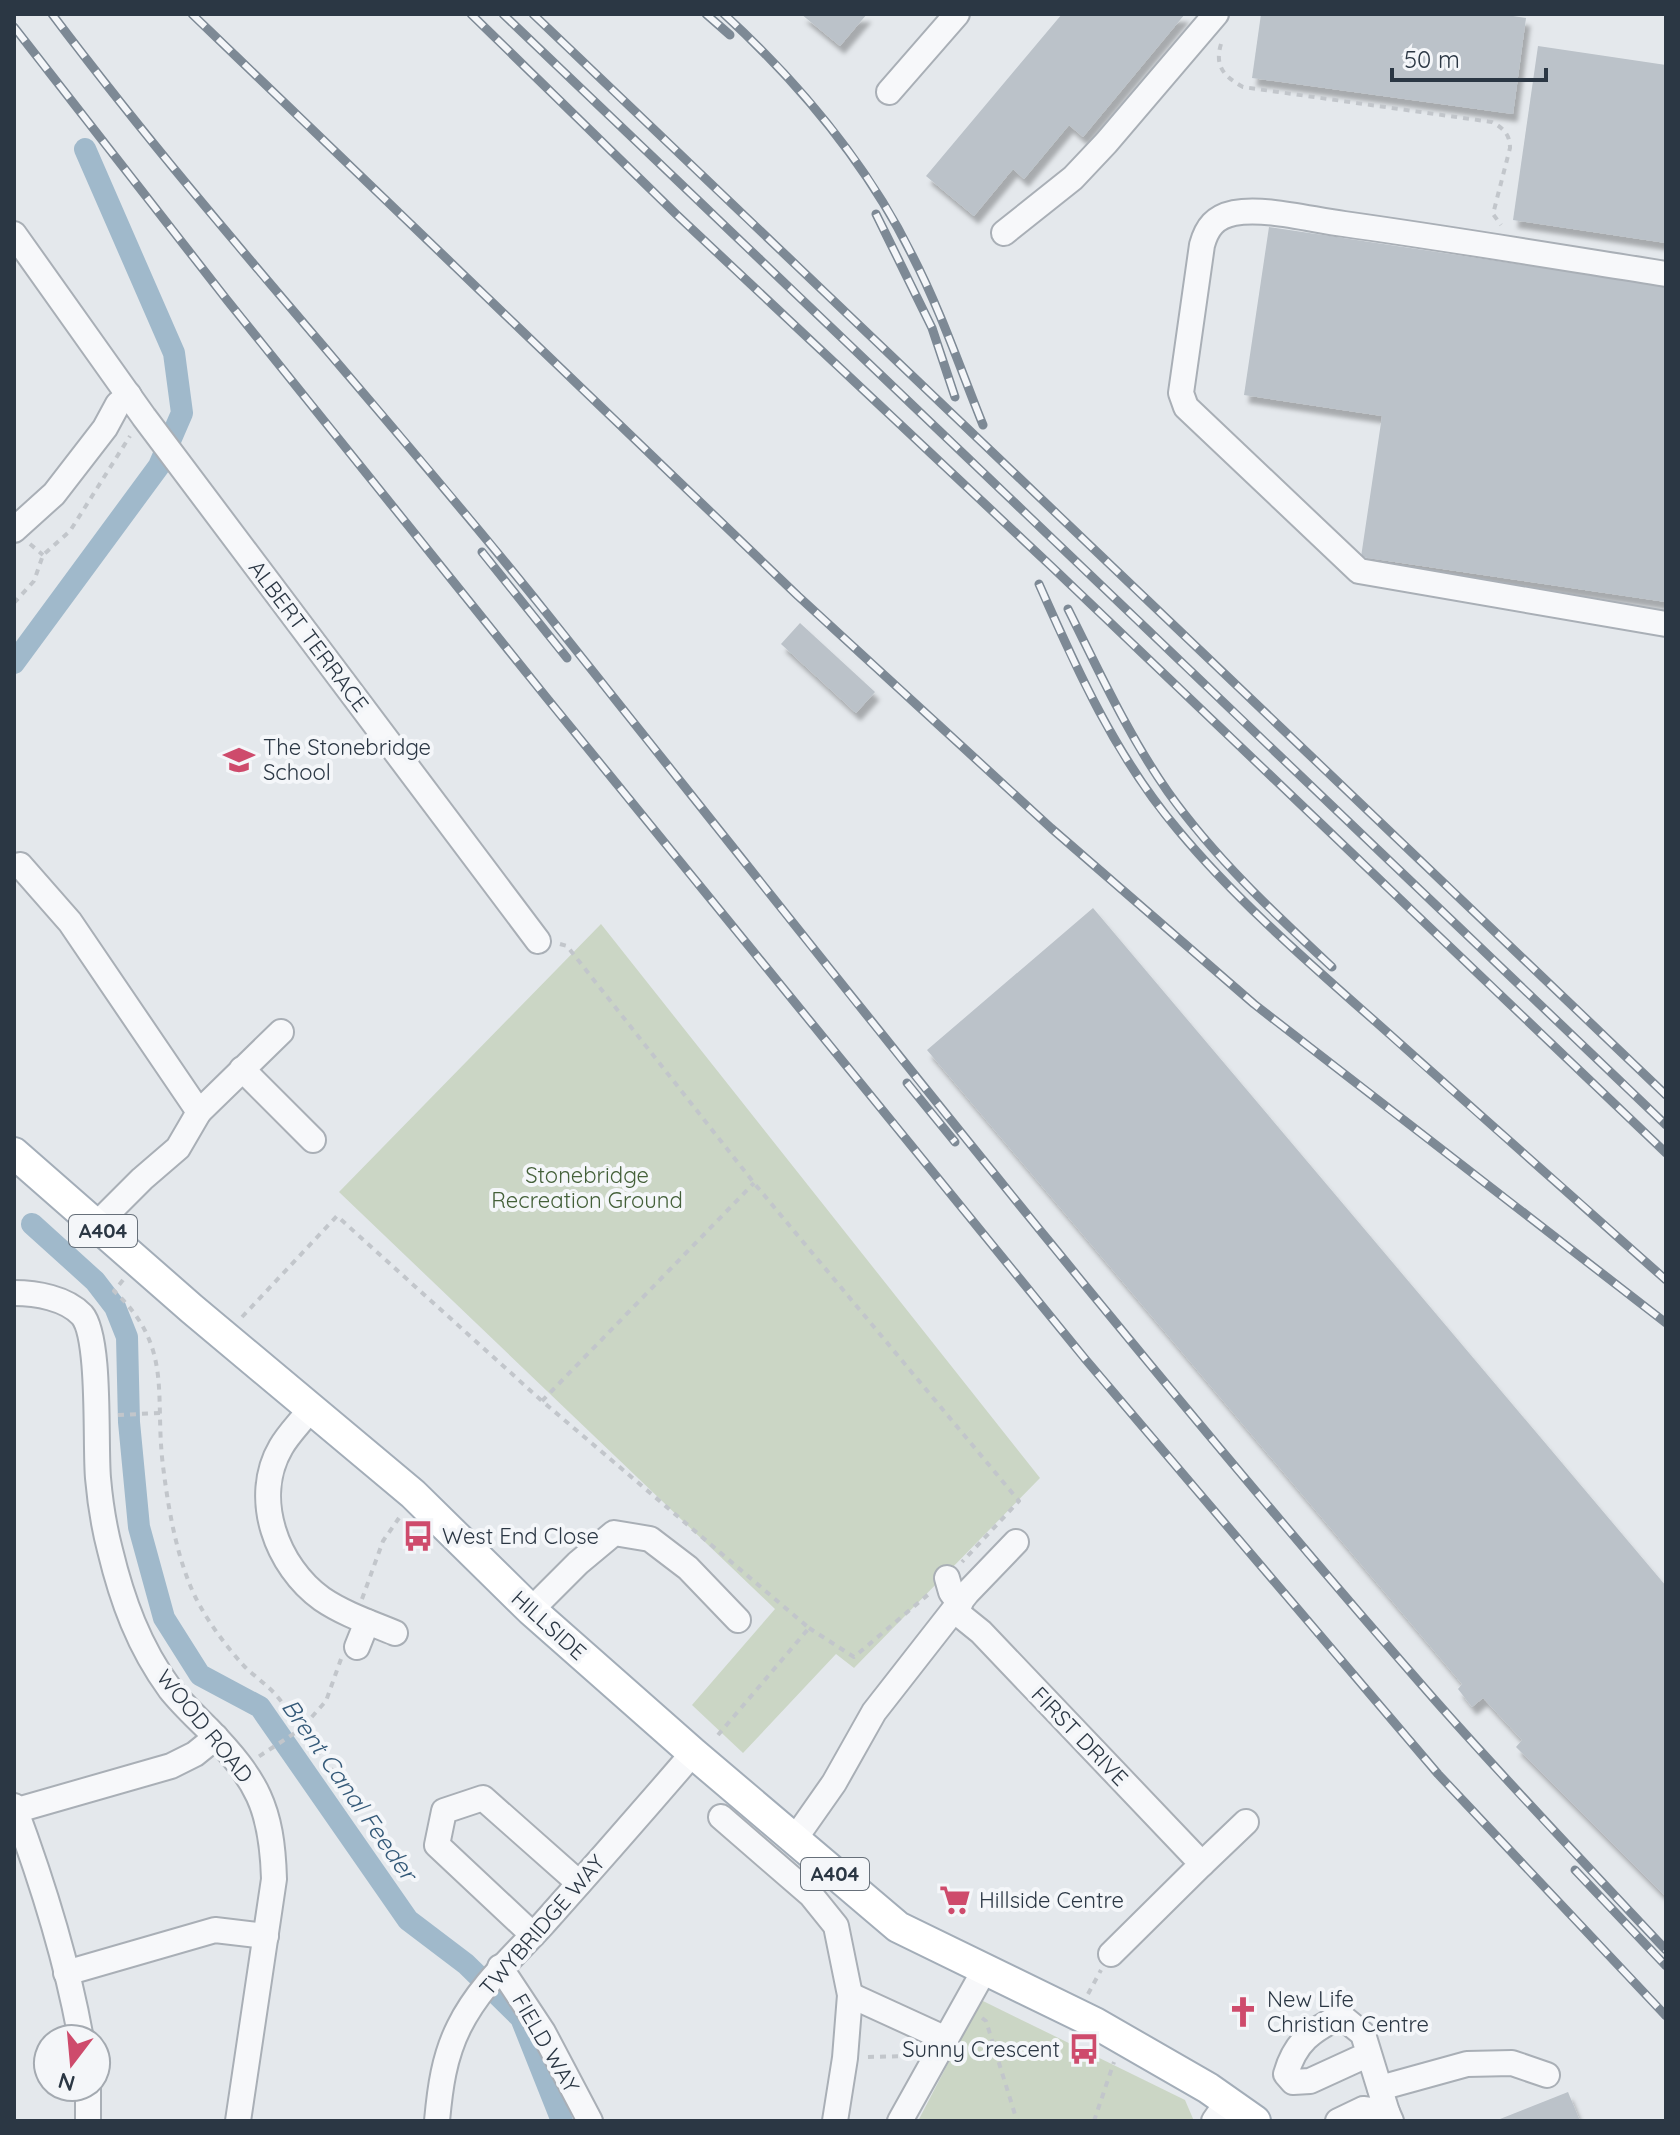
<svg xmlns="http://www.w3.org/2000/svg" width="1680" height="2135" font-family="Quicksand,sans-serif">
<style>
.green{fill:#cbd6c5}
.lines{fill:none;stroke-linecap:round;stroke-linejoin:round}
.canal{stroke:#a0b9cb;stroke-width:22}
.building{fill:#bbc2c9;filter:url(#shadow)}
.minor-casing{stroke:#a9afb6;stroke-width:28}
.major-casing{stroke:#a3adb8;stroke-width:34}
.path{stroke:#c2c6cb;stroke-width:4;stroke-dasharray:6 6;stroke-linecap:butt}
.minor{stroke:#f7f8fa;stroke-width:24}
.major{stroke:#fff;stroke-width:30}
.rail-casing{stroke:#7d8995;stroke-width:9}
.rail{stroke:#f4f6f9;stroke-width:6;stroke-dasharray:18;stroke-linecap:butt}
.labels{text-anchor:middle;stroke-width:8;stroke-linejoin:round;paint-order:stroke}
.shield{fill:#f4f6f9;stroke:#67707a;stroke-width:2}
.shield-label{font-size:20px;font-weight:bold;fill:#2b3744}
.street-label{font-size:22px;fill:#2b3744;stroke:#f4f6f9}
.poi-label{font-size:22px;fill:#2b3744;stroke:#f4f6f9;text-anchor:start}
.park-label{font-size:22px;fill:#446039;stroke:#f4f6f9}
.water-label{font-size:24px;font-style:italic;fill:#355a79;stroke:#f4f6f9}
</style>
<defs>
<filter id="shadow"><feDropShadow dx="4.5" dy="8" stdDeviation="2" flood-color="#0004"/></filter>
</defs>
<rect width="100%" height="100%" fill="#e4e8ec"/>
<g class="green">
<polygon points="601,924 1040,1478 854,1668 836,1654 743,1753 692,1705 775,1609 339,1192"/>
<polygon points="981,2000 1185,2100 1194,2121 918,2121"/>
</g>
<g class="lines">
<g class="canal">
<polyline points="14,663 159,466 182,413 174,353 85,149"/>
<polyline points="32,1224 95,1281 115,1307 127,1337 129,1422 139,1527 164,1618 200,1675 260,1707 408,1920 466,1964 521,2018 562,2121"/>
</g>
</g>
<g class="building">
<polygon points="801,14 867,14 840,46"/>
<polygon points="1062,14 1185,14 1083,137 1069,125 1024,179 1013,169 974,216 926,176"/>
<polygon points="1261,14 1500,14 1526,18 1513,114 1252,78"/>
<polygon points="1538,46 1666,65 1666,243 1513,220"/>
<polygon points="1269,227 1666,286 1666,602 1361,557 1382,416 1244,395"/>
<polygon points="800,623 875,692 856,713 781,644"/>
<polygon points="1093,908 1666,1586 1666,1897 1516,1747 1522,1740 1483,1698 1472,1707 1458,1689 1462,1684 927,1050"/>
<polygon points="1568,2092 1580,2121 1495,2121"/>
</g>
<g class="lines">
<defs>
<g id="minor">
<polyline points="889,92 957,14"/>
<polyline points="1004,233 1073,178 1106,143 1216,14"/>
<polyline points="14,234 144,417 538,941"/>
<path d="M1666,274C1559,257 1451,239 1344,224C1312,220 1265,207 1234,213C1215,217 1207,227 1202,245L1181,393L1186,407L1359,571L1666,624"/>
<polyline points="14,530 54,494 105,428 118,404 129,395"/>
<polyline points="20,865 70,922 199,1112"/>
<polyline points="242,1069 313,1140"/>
<polyline points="96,1225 142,1179 178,1148 199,1112 281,1032"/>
<path d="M14,1293C36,1293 66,1298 82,1315C101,1337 95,1444 98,1478C100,1501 104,1527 110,1550C122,1600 139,1647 170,1689C181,1703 195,1716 208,1729C257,1780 272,1807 274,1879L238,2121"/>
<path d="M311,1408C302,1421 289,1433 281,1447C251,1498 277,1567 322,1599C344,1614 371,1623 395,1633"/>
<polyline points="947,1578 951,1592 960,1604"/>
<polyline points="531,1610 578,1563 614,1533 650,1539 688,1568 738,1620"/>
<polyline points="955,1611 981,1632 1202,1864 1111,1954"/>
<polyline points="357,1647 367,1622"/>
<path d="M14,1806C42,1881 67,1960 81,2039"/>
<polyline points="14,1811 171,1766 195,1754 216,1737"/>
<polyline points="721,1817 811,1895 836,1926 850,1995 845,2058 835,2121"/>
<polyline points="794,1840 834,1783 874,1712 967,1593 1016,1542"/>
<polyline points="1202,1864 1246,1822"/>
<polyline points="533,1935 437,1845 444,1811 483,1798 579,1883"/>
<polyline points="500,1967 543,2032 590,2121"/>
<polyline points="66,1973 215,1930 266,1936"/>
<polyline points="850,1995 946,2039"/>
<path d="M1369,2054L1310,2081L1293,2082L1286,2074C1295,2042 1312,2030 1341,2016L1363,2034L1387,2112"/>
<polyline points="1380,2088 1467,2064 1512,2063 1547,2075"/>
<polyline points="88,2121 88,2087"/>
<path d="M437,2121C440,2088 444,2057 459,2027C479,1986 514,1956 544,1923C594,1867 644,1810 693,1753"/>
<polyline points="900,2121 985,1969"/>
<polyline points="1214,2121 1228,2101"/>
<polyline points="1338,2121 1363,2109 1387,2112 1391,2121"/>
</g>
<polyline id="major" points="14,1153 192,1309 413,1494 531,1610 693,1753 898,1927 1095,2023 1208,2088 1255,2121"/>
</defs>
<use href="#minor" class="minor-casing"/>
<use href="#major" class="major-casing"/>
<g class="path">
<path d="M1221,44C1214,67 1225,77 1243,87L1492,122C1503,128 1510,134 1510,148L1493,214L1501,225"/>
<polyline points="30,544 43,555"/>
<polyline points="14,603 34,581 43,555 70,531 130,436"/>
<polyline points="560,944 567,946 754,1183 1019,1501 962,1562"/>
<path d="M123,1280L114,1291C174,1347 154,1395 163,1466C168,1506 175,1548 190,1585C201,1613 224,1644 244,1666C254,1676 266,1684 276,1695C285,1705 292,1718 301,1729L258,1757"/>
<polyline points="242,1317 337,1216 542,1401 809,1628 718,1735"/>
<polyline points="542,1401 754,1183"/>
<polyline points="118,1415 160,1413"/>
<polyline points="362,1599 383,1541 399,1518"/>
<polyline points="809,1628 854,1657 930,1593"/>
<polyline points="341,1659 326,1701 301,1729 351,1795"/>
<polyline points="1088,1994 1101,1970"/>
<polyline points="982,2018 986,2021 1017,2121"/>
<polyline points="868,2057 911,2056"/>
<polyline points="1094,2121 1114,2062"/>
</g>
<use href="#minor" class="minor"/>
<use href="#major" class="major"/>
<defs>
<g id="rail">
<path d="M52,14C207,220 383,409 544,610C836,976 1125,1346 1434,1699C1509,1784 1588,1867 1666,1950"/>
<polyline points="192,14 798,596 1051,828 1254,1004 1666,1323"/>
<polyline points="471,14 677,215 1052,567 1666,1153"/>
<polyline points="503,14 1666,1125"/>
<polyline points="533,14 1666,1095"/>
<polyline points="706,14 730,35"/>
<path d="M724,14C800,84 866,162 912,255C940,309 960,368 983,425"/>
<polyline points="14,27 227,300 546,697 1086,1360 1438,1774 1666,2016"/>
<polyline points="876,214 932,328 955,397"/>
<polyline points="482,552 567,658"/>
<path d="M1039,584C1077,670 1116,757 1178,830C1237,901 1308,962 1377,1023C1473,1109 1570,1194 1666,1280"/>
<path d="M1068,609C1099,671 1128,735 1168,792C1215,858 1273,912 1332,967"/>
<polyline points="907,1083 955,1142"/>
<polyline points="1575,1870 1666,1966"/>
</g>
</defs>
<use href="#rail" class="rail-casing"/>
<use href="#rail" class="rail"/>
</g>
<defs>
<symbol id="school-bare" viewBox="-9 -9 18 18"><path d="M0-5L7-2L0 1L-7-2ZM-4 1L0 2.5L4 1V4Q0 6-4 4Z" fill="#ce4b6c" stroke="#f4f6f9" stroke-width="2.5" paint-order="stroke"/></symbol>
<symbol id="bus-bare" viewBox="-9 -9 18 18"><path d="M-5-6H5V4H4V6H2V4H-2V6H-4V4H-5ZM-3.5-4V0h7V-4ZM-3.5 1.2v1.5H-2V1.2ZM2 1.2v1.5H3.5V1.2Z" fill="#ce4b6c" stroke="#f4f6f9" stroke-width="2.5" paint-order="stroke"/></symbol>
<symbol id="supermarket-bare" viewBox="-9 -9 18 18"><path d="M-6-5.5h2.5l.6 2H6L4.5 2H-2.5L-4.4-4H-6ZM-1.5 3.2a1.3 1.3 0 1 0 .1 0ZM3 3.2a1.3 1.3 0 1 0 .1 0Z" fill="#ce4b6c" stroke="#f4f6f9" stroke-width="2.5" paint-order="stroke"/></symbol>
<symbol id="church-bare" viewBox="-9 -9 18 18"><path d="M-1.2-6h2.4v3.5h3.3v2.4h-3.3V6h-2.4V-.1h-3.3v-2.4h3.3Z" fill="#ce4b6c" stroke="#f4f6f9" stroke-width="2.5" paint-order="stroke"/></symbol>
</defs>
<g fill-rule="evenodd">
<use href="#school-bare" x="217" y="738" width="44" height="44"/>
<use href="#bus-bare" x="396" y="1514" width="44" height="44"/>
<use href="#supermarket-bare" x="933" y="1878" width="44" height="44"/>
<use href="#church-bare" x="1221" y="1990" width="44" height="44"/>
<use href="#bus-bare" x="1062" y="2027" width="44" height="44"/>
</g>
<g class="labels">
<g class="shield">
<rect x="69" y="1215" width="68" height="32" rx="6"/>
<rect x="801" y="1858" width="68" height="32" rx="6"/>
</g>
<g class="shield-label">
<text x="103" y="1238">A404</text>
<text x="835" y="1881">A404</text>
</g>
<g class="street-label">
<text transform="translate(309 636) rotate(53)" y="8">ALBERT TERRACE</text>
<text transform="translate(549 1625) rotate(42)" y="8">HILLSIDE</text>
<text transform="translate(205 1726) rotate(51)" y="8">WOOD ROAD</text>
<text transform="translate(1080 1736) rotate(46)" y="8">FIRST DRIVE</text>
<text transform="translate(542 1925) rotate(-49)" y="8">TWYBRIDGE WAY</text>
<text transform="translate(546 2043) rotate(60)" y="8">FIELD WAY</text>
</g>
<g class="poi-label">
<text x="263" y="755">The Stonebridge<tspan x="263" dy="25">School</tspan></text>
<text x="442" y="1544">West End Close</text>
<text x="979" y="1908">Hillside Centre</text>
<text x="1267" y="2007">New Life<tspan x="1267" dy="25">Christian Centre</tspan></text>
<text x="1060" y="2057" text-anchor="end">Sunny Crescent</text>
</g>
<g class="park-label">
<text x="587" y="1183">Stonebridge<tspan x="587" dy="25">Recreation Ground</tspan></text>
</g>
<g class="water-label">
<text transform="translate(349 1790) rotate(55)" y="8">Brent Canal Feeder</text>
</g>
</g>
<rect width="1680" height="2135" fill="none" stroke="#2b3744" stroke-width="32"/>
<g transform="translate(72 2063) rotate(196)"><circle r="38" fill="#f4f6f9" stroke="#a4aab1" stroke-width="2"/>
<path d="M0-6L14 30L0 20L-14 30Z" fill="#ce4b6c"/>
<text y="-12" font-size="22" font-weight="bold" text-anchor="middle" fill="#2b3744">N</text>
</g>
<path d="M1392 68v12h154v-12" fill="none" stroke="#2b3744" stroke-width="4"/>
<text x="1404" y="68" font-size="24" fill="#2b3744" stroke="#f4f6f9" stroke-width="6" paint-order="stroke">50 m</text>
</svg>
